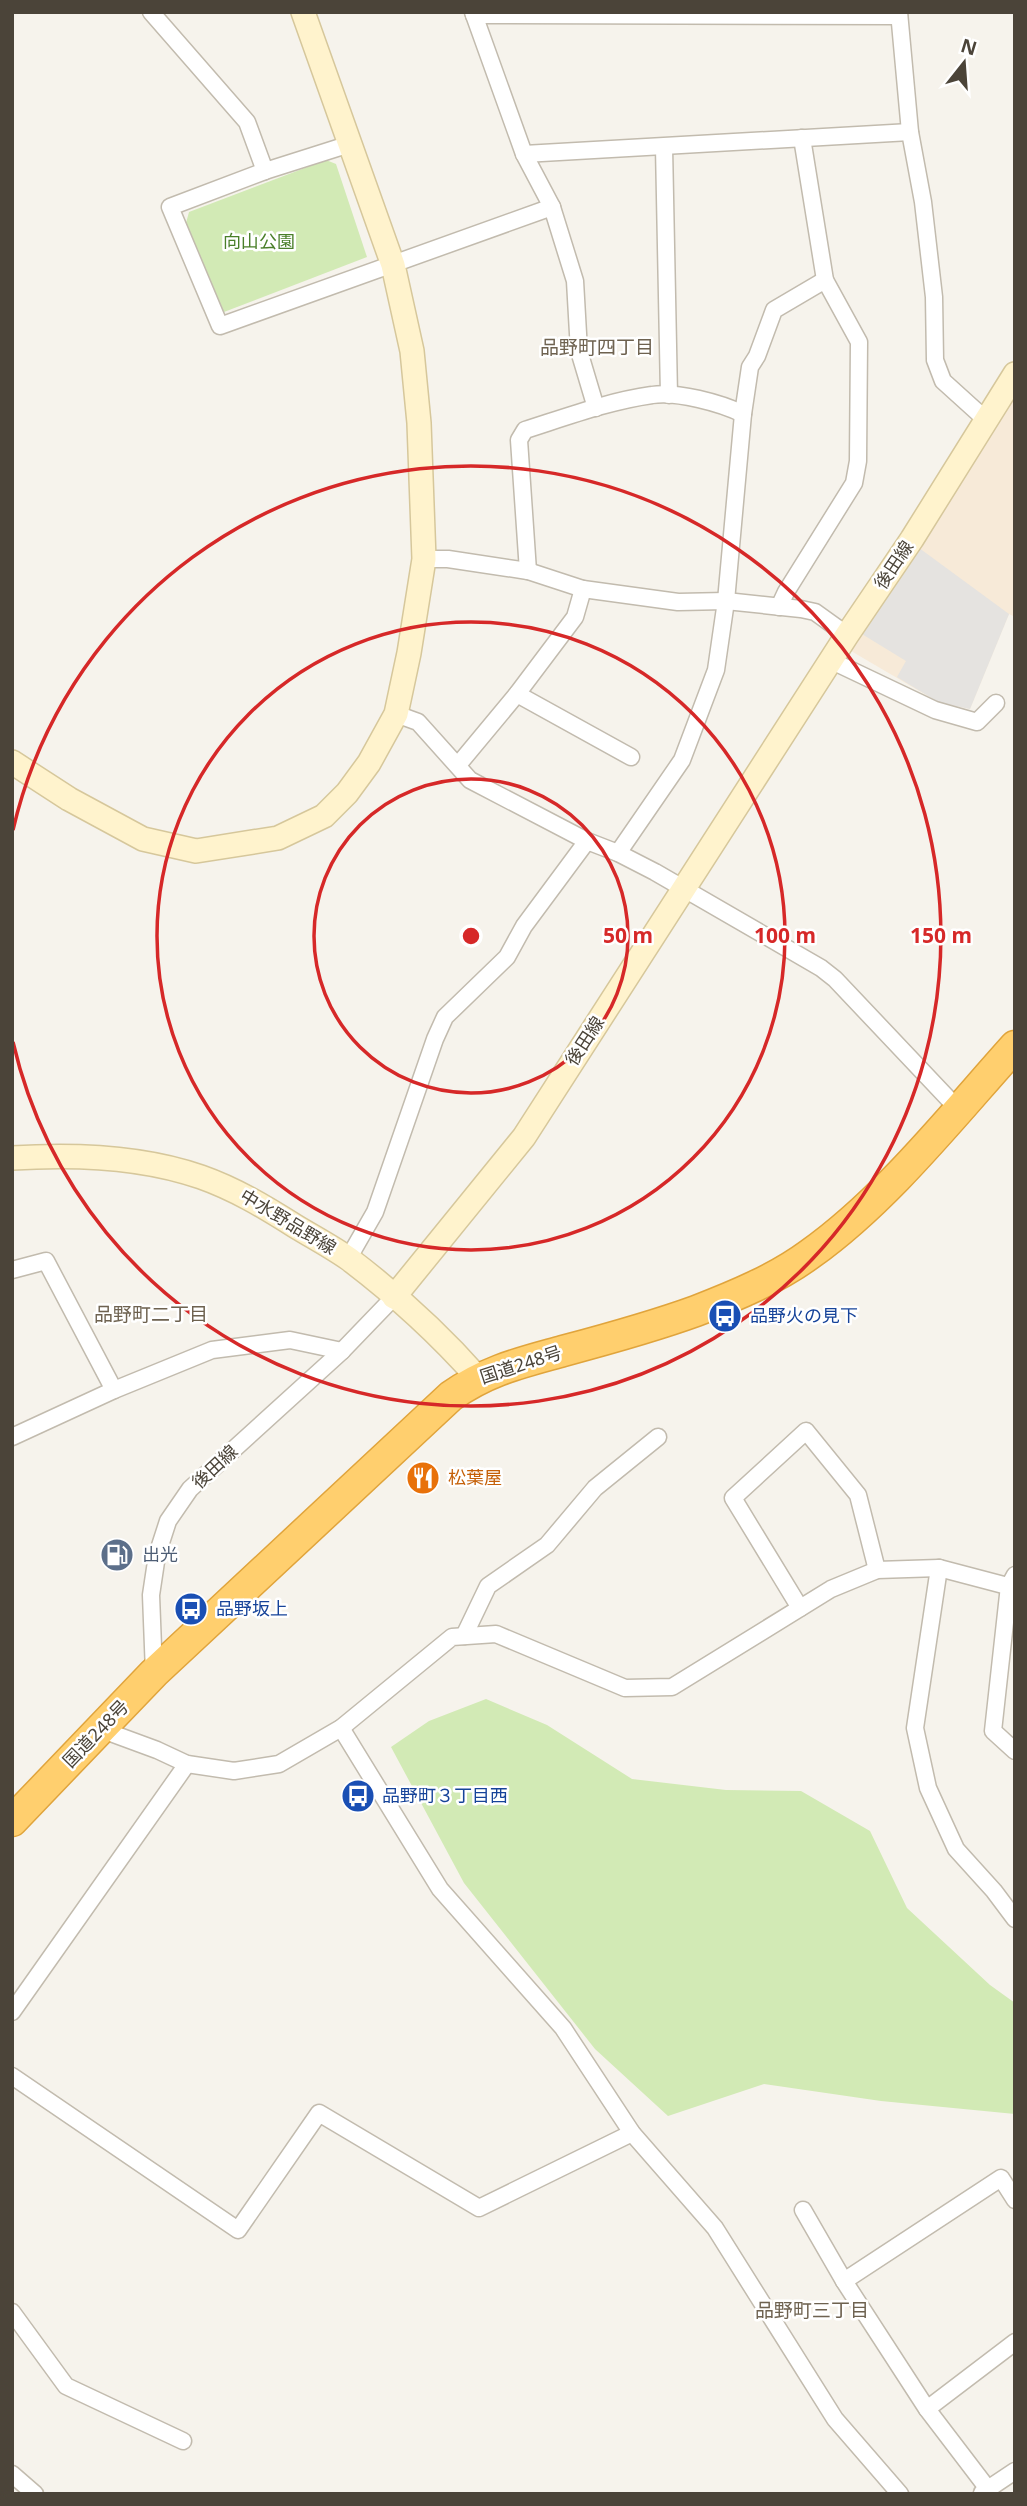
<svg xmlns="http://www.w3.org/2000/svg" width="1027" height="2506" font-family="'Noto Sans','Noto Sans JP',sans-serif">
<style>
.commercial{fill:#f7ead8}
.green{fill:#d2eab5}
.parking{fill:#e5e3e0}
.lines{fill:none;stroke-linecap:round;stroke-linejoin:round}
.street-casing{stroke:#c2bbae;stroke-width:19}
.secondary-casing{stroke:#d6c79b;stroke-width:26}
.highway-casing{stroke:#e0a43c;stroke-width:33}
.street{stroke:#fff;stroke-width:16}
.secondary{stroke:#fff3cd;stroke-width:23}
.highway{stroke:#ffcf6e;stroke-width:30}
.ring{fill:none;stroke:#d62828;stroke-width:3.5}
.labels{text-anchor:middle;stroke-width:5;stroke-linejoin:round;paint-order:stroke}
.park-label{font-size:18px;fill:#4a7f2a;stroke:#fff}
.street-label{font-size:18px;fill:#4b4439;stroke:#fff}
.transit-label{font-size:18px;fill:#164399;stroke:#fff;text-anchor:start}
.food-label{font-size:18px;fill:#c56008;stroke:#fff;text-anchor:start}
.service-label{font-size:18px;fill:#4e5e75;stroke:#fff;text-anchor:start}
.neighbourhood-label{font-size:19px;fill:#6e6250;stroke:#fff}
.centre{fill:#d62828;stroke:#fff;stroke-width:3.5}
.ring-label{font-size:21px;text-anchor:middle;font-weight:bold;fill:#d62828;stroke:#fff;stroke-width:5;stroke-linejoin:round;paint-order:stroke}
</style>
<rect width="100%" height="100%" fill="#f6f3ec"/>
<polygon class="commercial" points="1015,396 1015,617 1009,614 970,709 938,702 846,648"/>
<g class="green">
<polygon points="326,160 336,164 367,257 224,312 186,223 189,212"/>
<polygon points="486,1699 547,1725 632,1779 726,1790 801,1791 870,1831 907,1908 990,1985 1015,2003 1015,2114 881,2101 764,2084 668,2116 595,2049 464,1883 391,1747 429,1721"/>
</g>
<polygon class="parking" points="915,545 1009,614 970,709 938,702 897,677 906,661 857,631"/>
<g class="lines">
<defs>
<g id="street">
<polyline points="151,12 247,122 265,171"/>
<polyline points="473,12 524,154 552,207 575,281 579,351 596,408"/>
<polyline points="899,12 910,132 923,202 934,297 935,360 943,381 985,419"/>
<polyline points="474,15 899,16"/>
<polyline points="350,144 265,171 170,207 220,326 552,207"/>
<polyline points="664,147 669,395"/>
<polyline points="524,154 910,132"/>
<polyline points="424,559 448,559 528,571 583,589 678,602 726,601 801,609 815,612 847,635"/>
<path d="M528,571L519,440L525,430C566,417 609,401 652,395C676,391 721,403 743,414"/>
<polyline points="779,607 786,592 854,483 858,461 859,342 825,280 802,138"/>
<polyline points="832,661 935,710 977,722 996,703"/>
<polyline points="517,694 631,757"/>
<polyline points="396,714 418,722 470,780 587,841 618,853 655,872 821,968 835,979 958,1109"/>
<polyline points="458,765 517,694 575,617 583,589"/>
<polyline points="618,853 682,760 716,670 726,601 743,414 750,367 757,356 774,310 825,280"/>
<polyline points="348,1259 375,1212 435,1039 445,1017 507,957 524,926 587,841"/>
<polyline points="12,1270 46,1261 114,1390"/>
<polyline points="12,1437 114,1390 212,1350 290,1340 342,1351"/>
<polyline points="939,1568 915,1728 928,1788 956,1849 994,1891 1015,1919"/>
<polyline points="1015,1575 1009,1586 993,1731 1015,1751"/>
<polyline points="800,1608 733,1498 806,1431 858,1495 877,1570"/>
<polyline points="464,1636 488,1586 547,1545 595,1488 658,1437"/>
<polyline points="154,1673 151,1595 157,1555 168,1521 190,1489 342,1351 394,1297"/>
<polyline points="341,1728 440,1889 563,2028 632,2133 715,2228 835,2419 900,2494"/>
<polyline points="100,1729 157,1750 187,1764 234,1771 279,1764 341,1728 452,1637 496,1634 625,1688 672,1687 831,1589 877,1570 939,1568 1015,1588"/>
<polyline points="12,2012 187,1764"/>
<polyline points="12,2076 238,2230 319,2113 479,2208 632,2133"/>
<polyline points="803,2210 844,2281 927,2409 988,2489"/>
<polyline points="844,2281 1001,2178 1015,2200"/>
<polyline points="12,2312 66,2386 183,2441"/>
<polyline points="927,2409 1015,2342"/>
<polyline points="12,2474 35,2494"/>
<polyline points="982,2493 1015,2471"/>
</g>
<g id="secondary">
<polyline points="12,762 69,799 143,839 196,851 278,838 324,816 347,793 369,763 396,714 409,653 424,559 419,423 412,351 393,265 303,12"/>
<path d="M12,1158C75,1154 141,1156 201,1177C235,1189 265,1207 295,1226C313,1237 332,1247 349,1259C395,1294 440,1335 478,1378"/>
<polyline points="394,1297 524,1137 847,635 912,539 1015,374"/>
</g>
<path id="highway" d="M12,1821L154,1673L451,1396C488,1370 520,1363 563,1351C608,1339 652,1327 696,1311C735,1296 776,1279 810,1254C886,1200 952,1116 1015,1046"/>
</defs>
<use href="#street" class="street-casing"/>
<use href="#secondary" class="secondary-casing"/>
<use href="#highway" class="highway-casing"/>
<use href="#street" class="street"/>
<use href="#secondary" class="secondary"/>
<use href="#highway" class="highway"/>
</g>
<g class="ring">
<circle cx="471" cy="936" r="157"/>
<circle cx="471" cy="936" r="314"/>
<path d="M13 830A470 470 0 1 1 13 1042"/>
</g>
<defs>
<symbol id="bus-disc" viewBox="-11 -11 22 22"><circle r="9.5" fill="#1a4fb4" stroke="#fff"/><path d="M-5-6H5V4H4V6H2V4H-2V6H-4V4H-5ZM-3.5-4V0h7V-4ZM-3.5 1.2v1.5H-2V1.2ZM2 1.2v1.5H3.5V1.2Z" fill="#fff"/></symbol>
<symbol id="restaurant-disc" viewBox="-11 -11 22 22"><circle r="9.5" fill="#e8710a" stroke="#fff"/><path d="M-5-6h1v4h1v-4h1v4h1v-4h1v5L-1.5 .5V6h-2V.5L-5-1ZM5-6V6H3V1.5H1.5Q1.5-4 5-6Z" fill="#fff"/></symbol>
<symbol id="fuel-disc" viewBox="-11 -11 22 22"><circle r="9.5" fill="#5c6f8a" stroke="#fff"/><path d="M-5.5-6h7V0h2V4h1.3V-2.5L3-4.5l.8-.8L6-3V5H2.5V1h-1V6h-7ZM-4.2-4.7v3.2H.2V-4.7Z" fill="#fff"/></symbol>
</defs>
<g fill-rule="evenodd">
<use href="#bus-disc" x="706" y="1297" width="38" height="38"/>
<use href="#restaurant-disc" x="404" y="1459" width="38" height="38"/>
<use href="#fuel-disc" x="98" y="1536" width="38" height="38"/>
<use href="#bus-disc" x="172" y="1590" width="38" height="38"/>
<use href="#bus-disc" x="339" y="1777" width="38" height="38"/>
</g>
<g class="labels">
<g class="park-label">
<text x="259" y="248">向山公園</text>
</g>
<g class="street-label">
<text transform="translate(894 565) rotate(-56)" y="6">後田線</text>
<text transform="translate(585 1041) rotate(-57)" y="6">後田線</text>
<text transform="translate(288 1222) rotate(31)" y="6">中水野品野線</text>
<text transform="translate(521 1365) rotate(-18)" y="6">国道248号</text>
<text transform="translate(215 1467) rotate(-43)" y="6">後田線</text>
<text transform="translate(96 1734) rotate(-46)" y="6">国道248号</text>
</g>
<g class="transit-label">
<text x="750" y="1322">品野火の見下</text>
<text x="216" y="1615">品野坂上</text>
<text x="382" y="1802">品野町３丁目西</text>
</g>
<g class="food-label">
<text x="448" y="1484">松葉屋</text>
</g>
<g class="service-label">
<text x="142" y="1561">出光</text>
</g>
<g class="neighbourhood-label">
<text x="597" y="354">品野町四丁目</text>
<text x="151" y="1321">品野町二丁目</text>
<text x="812" y="2317">品野町三丁目</text>
</g>
</g>
<circle cx="471" cy="936" r="10" class="centre"/>
<g class="ring-label">
<text x="628" y="943">50 m</text>
<text x="785" y="943">100 m</text>
<text x="941" y="943">150 m</text>
</g>
<rect width="1027" height="2506" fill="none" stroke="#4b4439" stroke-width="28"/>
<g transform="translate(964 63) rotate(17)" stroke="#ffffff" stroke-width="5" paint-order="stroke">
<path d="M0-5L12 26L0 18L-12 26Z" fill="#4b4439"/>
<text y="-10" font-size="19" font-weight="bold" text-anchor="middle" fill="#4b4439">N</text>
</g>
</svg>
